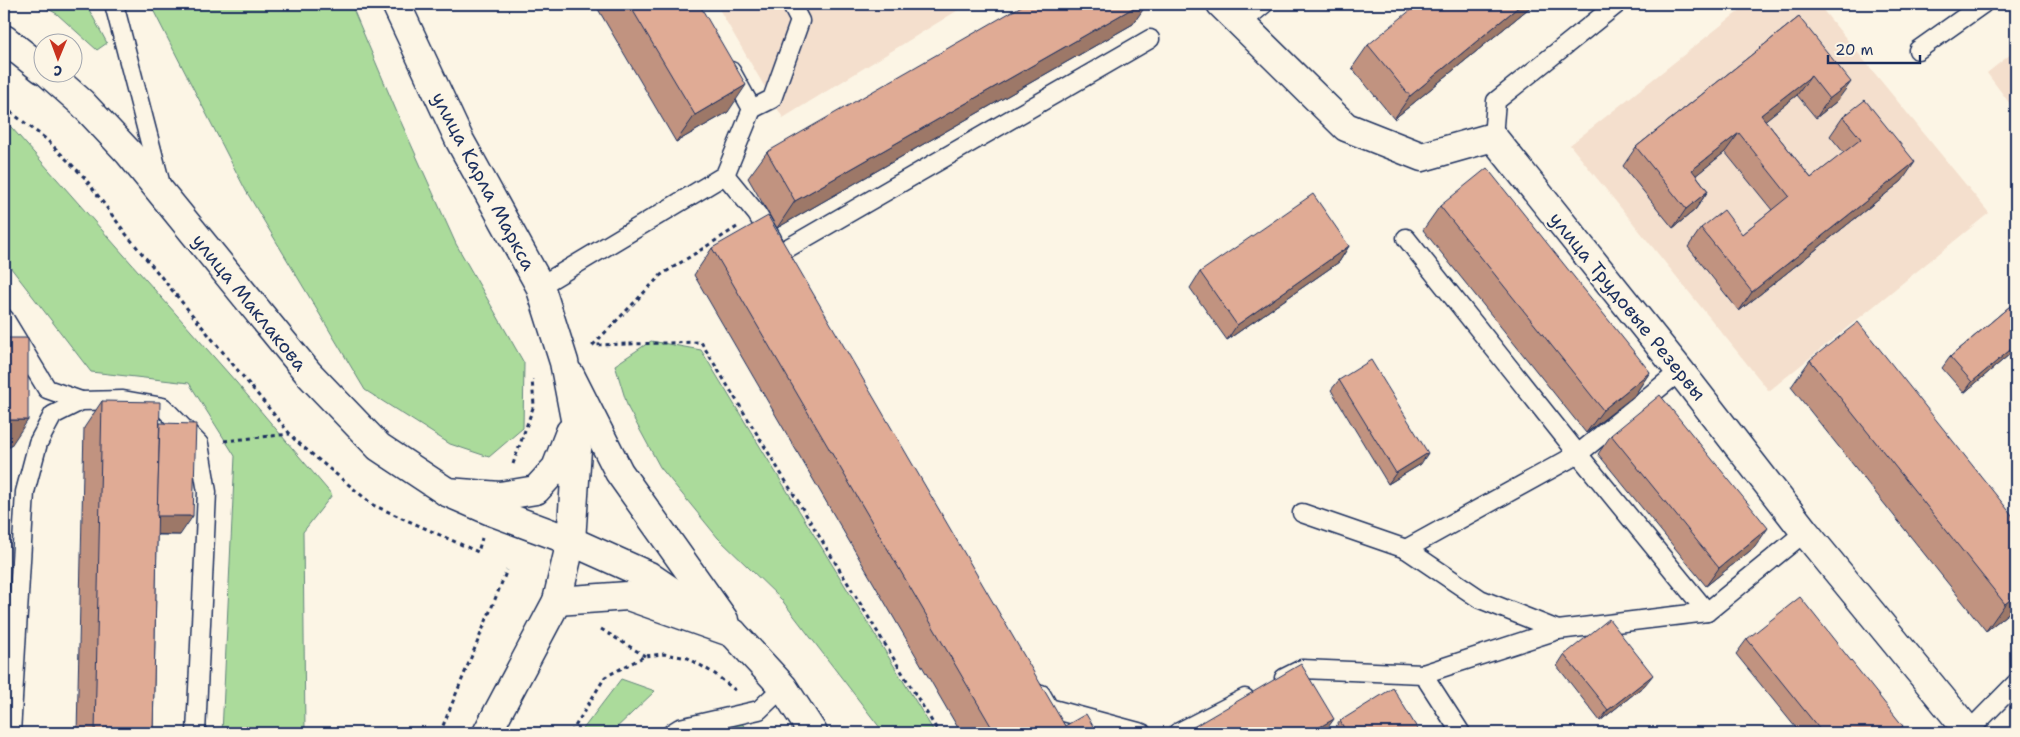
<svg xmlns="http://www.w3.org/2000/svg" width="2020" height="737" font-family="'Shantell Sans',sans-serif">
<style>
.built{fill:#f4dfcd}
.green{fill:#abdb9b;stroke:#63857c}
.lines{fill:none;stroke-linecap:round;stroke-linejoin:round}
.service-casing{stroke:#1b2f5e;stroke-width:21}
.minor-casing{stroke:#1b2f5e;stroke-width:31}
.tertiary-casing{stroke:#1b2f5e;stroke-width:31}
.secondary-casing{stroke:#1b2f5e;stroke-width:31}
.path{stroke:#1b2f5e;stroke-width:3;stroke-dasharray:4 4;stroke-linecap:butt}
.service{stroke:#fcf5e5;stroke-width:18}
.minor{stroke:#fcf5e5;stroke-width:28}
.tertiary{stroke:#fcf5e5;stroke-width:28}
.secondary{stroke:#fcf5e5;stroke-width:28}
.wall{fill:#c19380;stroke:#1b2f5e}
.shaded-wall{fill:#9d7868;stroke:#1b2f5e}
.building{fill:#e0ab95;stroke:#1b2f5e}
.labels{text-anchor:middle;stroke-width:4.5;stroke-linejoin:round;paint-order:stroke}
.street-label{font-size:19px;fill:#1b2f5e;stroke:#fcf5e5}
</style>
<rect width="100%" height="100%" fill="#fcf5e5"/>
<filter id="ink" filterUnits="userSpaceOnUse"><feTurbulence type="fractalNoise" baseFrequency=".02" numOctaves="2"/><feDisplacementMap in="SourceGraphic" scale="10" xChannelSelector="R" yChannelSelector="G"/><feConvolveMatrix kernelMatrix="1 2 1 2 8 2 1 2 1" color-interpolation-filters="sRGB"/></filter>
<g filter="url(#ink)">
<g class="built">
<polygon points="716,4 968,4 783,118"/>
<polygon points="1748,4 1818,4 1989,213 1769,391 1570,145"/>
<polygon points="2016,50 2016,112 1987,73"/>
</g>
<g class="green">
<polygon points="40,4 86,4 107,43 97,50 57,14"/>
<polygon points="150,4 351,4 401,122 456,244 524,363 523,428 489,457 450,444 365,390 246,191"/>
<polygon points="4,119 236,382 332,495 303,532 305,733 222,733 235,456 189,383 91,372 4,259"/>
<polygon points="651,341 701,350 935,733 884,733 781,599 718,538 660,467 628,408 615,365"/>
<polygon points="621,679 655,691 611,733 580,733"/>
<polygon points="739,718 748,733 705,733 703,729"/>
</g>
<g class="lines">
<defs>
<g id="service">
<polyline points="114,4 161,185"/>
<polyline points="1241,23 1264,4"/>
<polyline points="1918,50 1983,4"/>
<polyline points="752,109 772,99 800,21 791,4"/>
<polyline points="1493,137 1496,101 1617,4"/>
<polyline points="725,175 752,109 731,71"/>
<polyline points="1406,238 1578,454 1707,612"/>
<polyline points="781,252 1150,39"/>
<polyline points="540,286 725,175 757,214 772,239"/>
<polyline points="4,318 47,389 81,401"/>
<polyline points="1302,513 1406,549"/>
<polyline points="1558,630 1480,599 1406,549 1578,454 1680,371"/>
<polyline points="1423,674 1461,733"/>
<polyline points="1284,678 1302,669 1423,674 1558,630 1707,612 1805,532"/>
<polyline points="1041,694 1049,708 1142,733"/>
<polyline points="11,733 25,492 38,443 53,415 81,401 123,400 163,407 199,444 207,492 196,733"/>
<polyline points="672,733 680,728 759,710 783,687"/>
<polyline points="1177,733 1245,698"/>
<polyline points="1967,733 2016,683"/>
</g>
<polyline id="minor" points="1221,4 1346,127 1422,157 1493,137 1680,371 1805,532 1970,733"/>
<g id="tertiary">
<polyline points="4,39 42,69"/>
<polyline points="47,72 82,103 129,153 309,374 379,447 447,492 493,512 571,541 649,576 733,633 783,687 813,733"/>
<polyline points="570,375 619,472 724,620"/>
</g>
<g id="secondary">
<polyline points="396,4 460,141 540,286 564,362 575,419 577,449 571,541 557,601 487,733"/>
<polyline points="447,492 500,496 536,490 556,468 570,432"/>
<polyline points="557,601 628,596 733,633"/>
</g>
</defs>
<use href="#service" class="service-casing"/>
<use href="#minor" class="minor-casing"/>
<use href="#tertiary" class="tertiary-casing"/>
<use href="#secondary" class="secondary-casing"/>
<g class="path">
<polyline points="4,107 46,139 85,178 126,234 295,440 373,505 478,552 482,538"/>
<polyline points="737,227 661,275 593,345 701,342 939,733"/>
<polyline points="224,441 290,434"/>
<polyline points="513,464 534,405 532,379"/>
<polyline points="601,629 645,656"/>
<polyline points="440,733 507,570"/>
<polyline points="571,733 605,677 645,656 664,654 688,658 715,674 735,690"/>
</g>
<use href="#service" class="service"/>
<use href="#minor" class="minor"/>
<use href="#tertiary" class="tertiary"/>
<use href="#secondary" class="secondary"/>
</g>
<g class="wall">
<polygon points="595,4 699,4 728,112 676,142"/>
<polygon points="1534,4 1394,119 1352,68 1368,45"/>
<polygon points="1901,4 1914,4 1906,10"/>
<polygon points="1799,17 1837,101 1816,118 1797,95 1765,120 1811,178 1844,153 1830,136 1843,117 1902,181 1739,311 1688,247 1701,228 1742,234 1772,210 1725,152 1696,175 1708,191 1695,210 1673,228 1623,166 1636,147"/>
<polygon points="1133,24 777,228 748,178 767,152"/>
<polygon points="1440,206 1650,372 1634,396 1586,433 1423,230"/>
<polygon points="1349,246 1339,262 1227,340 1190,288 1200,272"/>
<polygon points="712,248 1065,726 1097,733 961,733 694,275"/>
<polygon points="2016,301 2016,349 1964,393 1942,368 1950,357"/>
<polygon points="1810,360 2016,607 1986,631 1791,387"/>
<polygon points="1339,380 1421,464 1388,484 1331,390"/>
<polygon points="102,401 160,423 180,535 157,535 153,733 77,733 84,428"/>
<polygon points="1611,435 1755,547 1706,586 1598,454"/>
<polygon points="1747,639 1903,726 1898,733 1800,733 1736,654"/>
<polygon points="1564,655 1645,685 1600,721 1557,666"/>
<polygon points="1340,721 1420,733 1331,733"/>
</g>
<g class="shaded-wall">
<polygon points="1140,4 1147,4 1133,24 777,228 795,201"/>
<polygon points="1522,4 1534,4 1394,119 1410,96"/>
<polygon points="1910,4 1914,4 1906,10"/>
<polygon points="1811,76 1797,95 1748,134 1761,115"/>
<polygon points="1851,82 1837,101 1816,118 1829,99"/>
<polygon points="746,85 728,112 676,142 695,115"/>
<polygon points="1739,133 1725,152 1679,189 1692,170"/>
<polygon points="1915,162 1902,181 1739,311 1752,292"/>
<polygon points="1708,191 1695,210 1673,228 1686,209"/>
<polygon points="1349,246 1339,262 1227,340 1237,325"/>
<polygon points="2016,345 2016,349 1964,393 1972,382"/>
<polygon points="1650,372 1634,396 1586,433 1603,410"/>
<polygon points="4,420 28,420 10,447 4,447"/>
<polygon points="1428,453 1421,464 1388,484 1396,473"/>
<polygon points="155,515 193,516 180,535 142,534"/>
<polygon points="1768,528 1755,547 1706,586 1719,568"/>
<polygon points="2016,595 2016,607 1986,631 2005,604"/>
<polygon points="1653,675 1645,685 1600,721 1608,710"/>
<polygon points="1334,719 1324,733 1309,733"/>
<polygon points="1903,726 1898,733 1894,733"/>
</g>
<g class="building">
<polygon points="629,4 699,4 746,85 695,115"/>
<polygon points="1025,4 1140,4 795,201 767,152"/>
<polygon points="1418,4 1522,4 1410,96 1368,45"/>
<polygon points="1799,17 1851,82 1829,99 1811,76 1761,115 1811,178 1861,139 1843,117 1865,100 1915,162 1752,292 1701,228 1724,210 1742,234 1789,196 1739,133 1692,170 1708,191 1686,209 1636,147"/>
<polygon points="1487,168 1650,372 1603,410 1440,206"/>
<polygon points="1313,194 1349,246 1237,325 1200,272"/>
<polygon points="768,216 1065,726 1086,714 1097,733 995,733 712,248"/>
<polygon points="2016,301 2016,345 1972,382 1950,357"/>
<polygon points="1858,322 2016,520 2016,595 2005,604 1810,360"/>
<rect x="4" y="338" width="24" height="82"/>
<polygon points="1371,360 1428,453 1396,473 1339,380"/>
<polygon points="1660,395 1768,528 1719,568 1611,435"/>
<polygon points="102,401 160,402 153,733 95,733"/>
<polygon points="160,423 196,424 193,516 157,516"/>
<polygon points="1800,597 1903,726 1894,733 1818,733 1821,731 1747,639"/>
<polygon points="1609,619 1653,675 1608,710 1564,655"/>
<polygon points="1301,664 1334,719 1309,733 1183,733"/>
<polygon points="1393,688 1420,733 1347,733 1340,721"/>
</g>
</g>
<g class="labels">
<g class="street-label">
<text transform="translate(484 181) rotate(62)" y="7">улица Карла Маркса</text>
<text transform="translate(250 302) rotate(51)" y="7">улица Маклакова</text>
<text transform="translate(1628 306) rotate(51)" y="7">улица Трудовые Резервы</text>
</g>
</g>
<rect width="2020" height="737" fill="none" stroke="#fcf5e5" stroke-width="20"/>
<rect x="10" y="10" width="2000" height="717" fill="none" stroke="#1b2f5e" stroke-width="2" filter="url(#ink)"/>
<g transform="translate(58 58) rotate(181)"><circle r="24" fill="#fcf5e5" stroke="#a2a6af"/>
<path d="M0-4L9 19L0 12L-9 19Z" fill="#c8321e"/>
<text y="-8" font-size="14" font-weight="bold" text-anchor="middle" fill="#1b2f5e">С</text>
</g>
<path d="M1828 55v8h92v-8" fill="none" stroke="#1b2f5e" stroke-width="2.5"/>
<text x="1835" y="55" font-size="15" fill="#1b2f5e" stroke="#fcf5e5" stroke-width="4" paint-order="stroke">20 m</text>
</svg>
